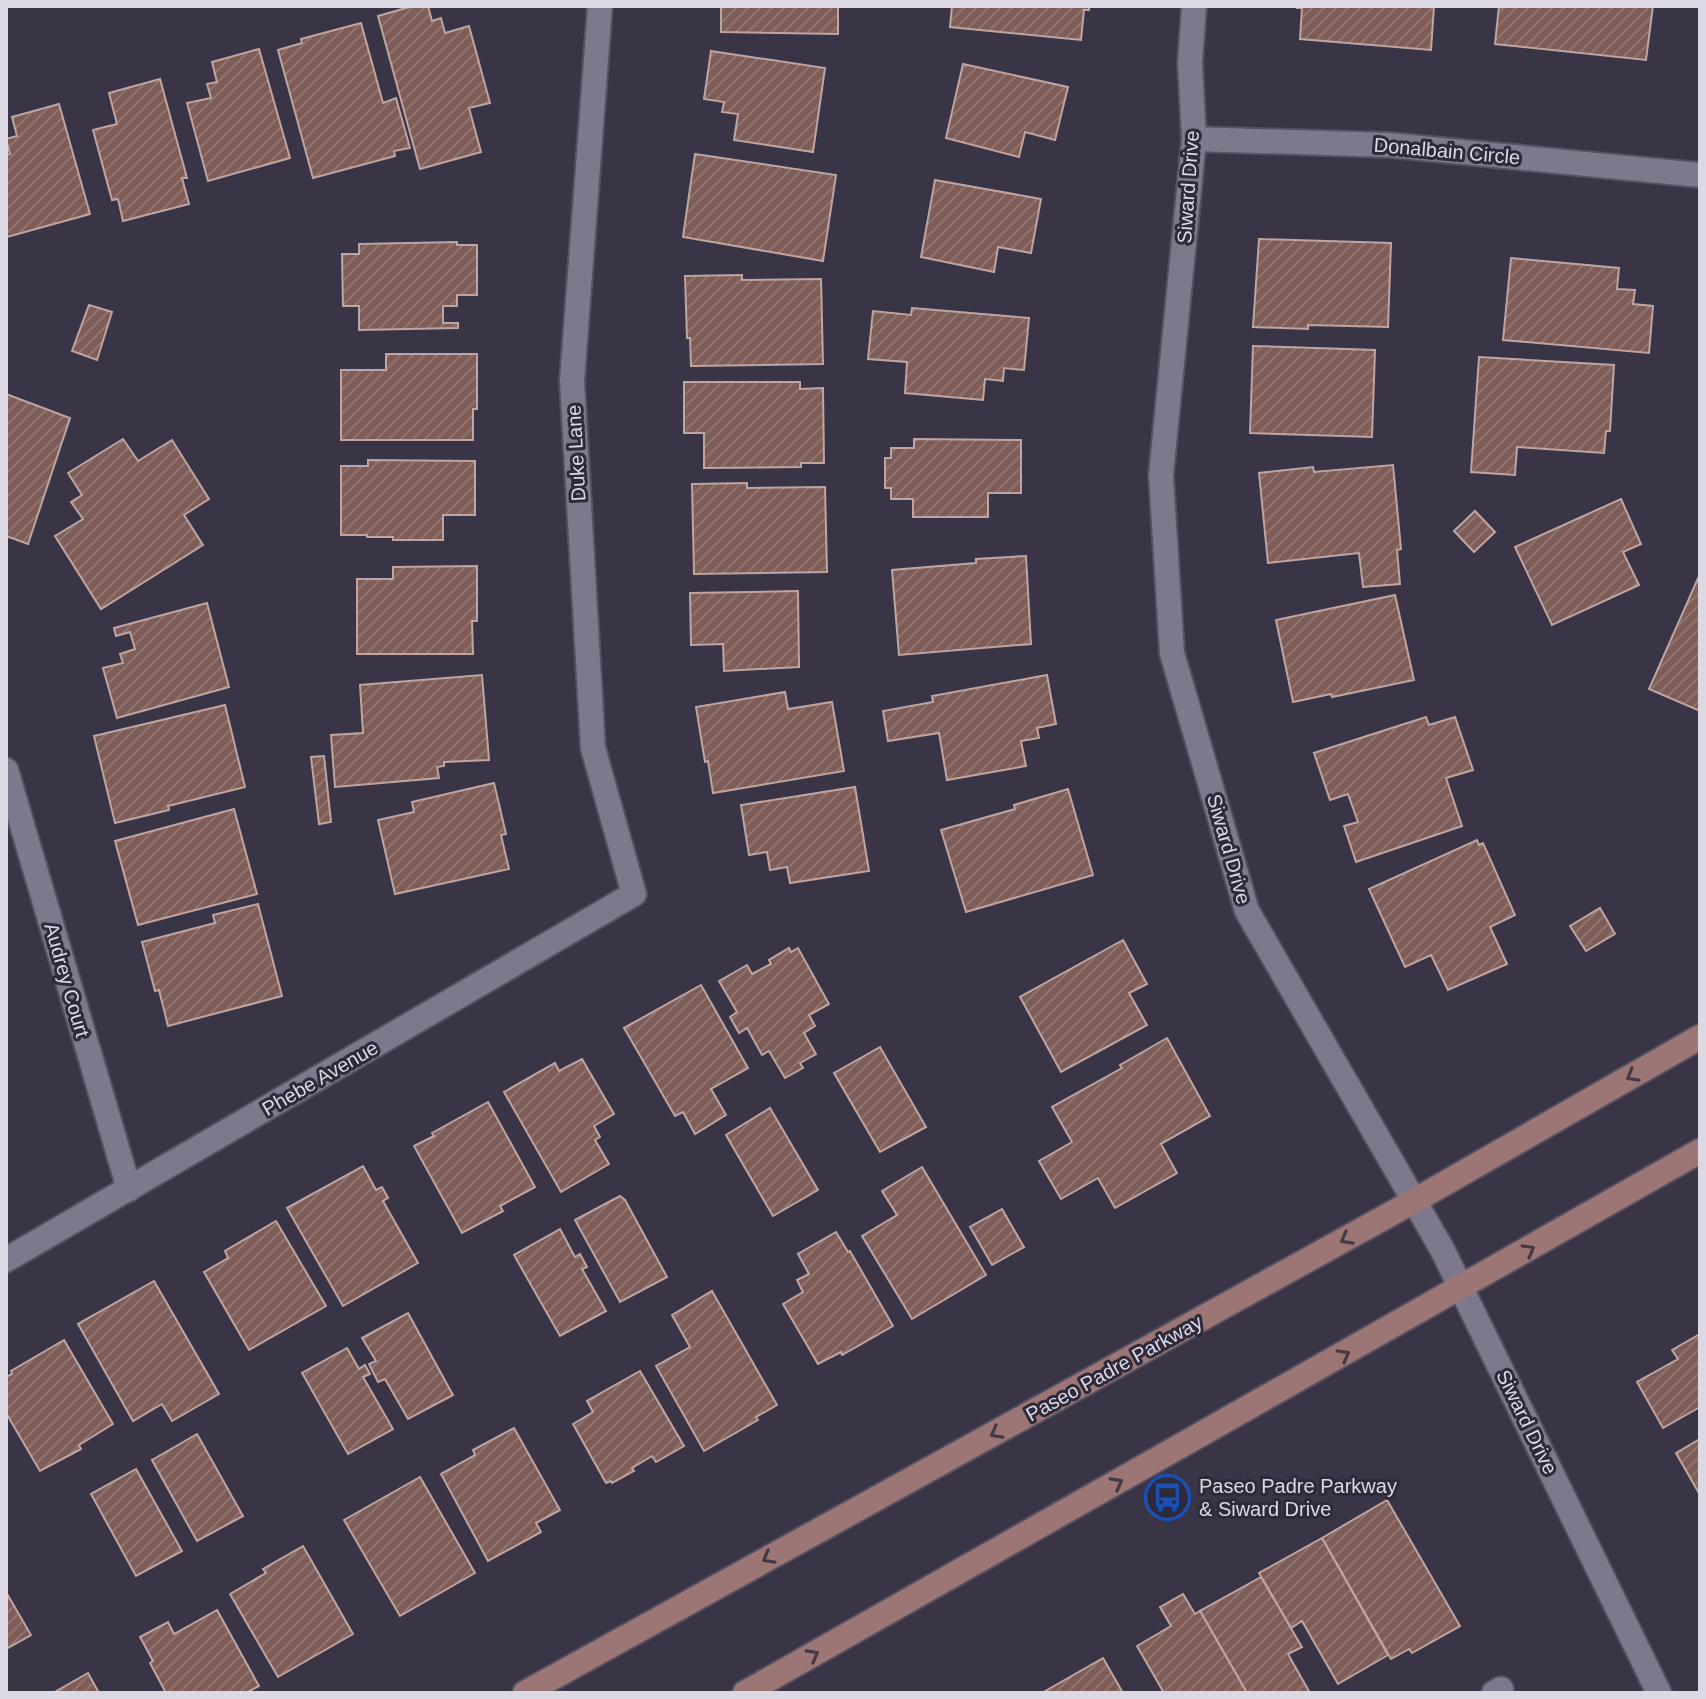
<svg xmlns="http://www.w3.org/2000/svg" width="1706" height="1699" font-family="Arial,sans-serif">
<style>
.building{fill:url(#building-hatch);stroke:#bfa5a1;stroke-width:2}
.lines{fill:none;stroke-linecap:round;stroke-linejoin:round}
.street-casing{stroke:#555060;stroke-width:28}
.secondary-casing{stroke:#555060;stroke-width:28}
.street{stroke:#7e788c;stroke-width:24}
.secondary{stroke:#9b7674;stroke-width:24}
.oneway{stroke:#453946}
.labels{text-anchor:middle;stroke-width:6;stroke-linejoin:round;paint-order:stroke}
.street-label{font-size:20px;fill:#dcd9e4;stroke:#2f2a3b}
.poi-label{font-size:20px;fill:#dcd9e4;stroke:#2f2a3b;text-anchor:start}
</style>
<defs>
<pattern id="building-hatch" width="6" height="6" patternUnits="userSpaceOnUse" patternTransform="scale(2)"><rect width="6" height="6" fill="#7e5c57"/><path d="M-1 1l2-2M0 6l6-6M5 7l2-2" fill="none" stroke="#90736f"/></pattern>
</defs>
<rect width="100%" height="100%" fill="#393446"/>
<g class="building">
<polygon points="413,6 428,6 432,21 441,18 445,33 469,26 490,103 469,108 481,152 420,169 378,16"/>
<polygon points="721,6 838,6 838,34 721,32"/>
<polygon points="952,6 1089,6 1089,10 1084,10 1081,40 950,27"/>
<polygon points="1297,6 1434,6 1431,50 1300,39 1302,8 1297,8"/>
<polygon points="1499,6 1653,6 1646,60 1495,44"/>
<polygon points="361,23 383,103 396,98 410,148 394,151 395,156 313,178 278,50 302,43 301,39"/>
<polygon points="259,49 290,158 208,181 187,103 211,98 207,84 217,82 212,62"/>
<polygon points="711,51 825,68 813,152 734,140 738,114 722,112 724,102 704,99"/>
<polygon points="963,64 1068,87 1055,140 1025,132 1019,157 946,138"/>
<polygon points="160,79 187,178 182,178 189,204 123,221 118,199 112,200 93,130 117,124 109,93"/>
<polygon points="59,104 90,214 7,237 6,155 10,154 6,139 17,136 12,117"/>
<polygon points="695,154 836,175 823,261 683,237"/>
<polygon points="935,180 1041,199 1031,253 998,247 994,272 921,257"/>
<polygon points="1259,239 1391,243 1388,327 1308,325 1308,329 1253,327"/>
<polygon points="457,242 457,245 477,245 477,295 457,295 457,306 443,306 443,323 458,323 458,328 359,330 359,306 343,306 342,254 359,254 359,244"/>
<polygon points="1511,258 1619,268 1617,289 1635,290 1633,304 1653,306 1649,353 1503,340"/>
<polygon points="742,275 742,280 821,279 823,364 691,366 690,338 687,338 685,276"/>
<polygon points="89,305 112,312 97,360 72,351"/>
<polygon points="912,308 1029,318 1024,370 1004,368 1003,381 985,379 983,400 905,393 907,362 868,359 873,311 911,315"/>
<polygon points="1253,346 1375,350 1372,437 1250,433"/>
<polygon points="386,354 477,354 477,409 473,409 473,440 341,440 341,370 386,370"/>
<polygon points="1479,357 1614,365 1610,431 1606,431 1604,453 1517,447 1515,475 1471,472"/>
<polygon points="684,382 800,382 800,389 823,388 824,463 801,463 801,467 704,468 704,433 684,433"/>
<polygon points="6,394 70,418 28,544 6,536"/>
<polygon points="123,439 138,461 172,440 209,499 184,515 203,545 101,609 55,536 83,519 71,502 82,495 68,473"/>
<polygon points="914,439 1021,440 1021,493 988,493 988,517 913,517 913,499 891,499 891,488 885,488 885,458 891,458 891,448 914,448"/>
<polygon points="368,460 475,461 475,515 443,515 443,540 393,540 393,537 367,537 367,535 341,535 341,466 368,466"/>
<polygon points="1393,465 1401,549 1397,550 1400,584 1363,587 1359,553 1268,563 1259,473 1313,467 1314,472"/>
<polygon points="747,483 747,488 825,487 827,572 694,574 692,484"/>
<polygon points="1621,499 1641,544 1623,552 1639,585 1552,625 1515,547"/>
<polygon points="1475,511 1495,532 1474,552 1454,531"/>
<polygon points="1026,556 1031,644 899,655 892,570 976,563 976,559"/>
<polygon points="477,566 477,621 472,621 473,654 357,654 357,579 393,579 393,567"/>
<polygon points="1699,576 1700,576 1700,711 1649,689"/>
<polygon points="798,591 799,667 724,671 723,644 691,645 690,593"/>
<polygon points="1395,595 1414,680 1332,697 1331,694 1293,702 1276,620"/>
<polygon points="207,603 229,687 117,718 103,668 123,663 120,654 135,649 130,632 116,636 114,628"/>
<polygon points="482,675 489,760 444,762 444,766 437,767 439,778 335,787 331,735 363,733 360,685"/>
<polygon points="1047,675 1056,724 1037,728 1039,738 1021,741 1026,766 947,780 939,733 888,741 883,711 933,702 932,696"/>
<polygon points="785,692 788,709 832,702 844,771 713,793 708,761 705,762 696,707"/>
<polygon points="225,705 245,787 168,806 169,810 115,823 94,736"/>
<polygon points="1426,717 1429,725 1455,717 1473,770 1446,778 1462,826 1356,862 1344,826 1358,822 1348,794 1330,800 1314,753"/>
<polygon points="324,756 331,822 319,824 311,757"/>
<polygon points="494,783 506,834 501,835 509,869 395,894 378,820 414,812 412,802"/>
<polygon points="855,787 869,871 790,883 787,867 770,870 767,852 749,855 741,805"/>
<polygon points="1068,789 1093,875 966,912 941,830 1015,809 1014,805"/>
<polygon points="234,809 257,894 138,925 115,841"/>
<polygon points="1477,840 1479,845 1483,843 1515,915 1490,927 1507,964 1448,990 1431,955 1405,967 1369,889"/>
<polygon points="258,904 282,996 168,1026 159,990 155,991 142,942 215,923 213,915"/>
<polygon points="1600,908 1615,934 1586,951 1570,926"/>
<polygon points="1123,940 1147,984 1129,993 1147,1025 1061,1072 1020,997"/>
<polygon points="789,948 791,952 798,948 829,1004 809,1015 815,1026 804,1033 816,1054 800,1063 803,1068 785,1078 769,1051 762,1055 747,1028 739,1033 730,1017 737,1012 719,981 747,965 752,974 771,964 769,960"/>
<polygon points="701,985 748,1068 711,1089 726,1115 695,1134 683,1112 675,1116 624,1028"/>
<polygon points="1167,1038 1210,1116 1161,1144 1177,1173 1115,1208 1098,1178 1061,1199 1039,1161 1072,1142 1052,1107 1122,1068 1120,1065"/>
<polygon points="880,1047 926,1127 880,1152 834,1073"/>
<polygon points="582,1059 614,1114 594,1126 600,1137 595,1140 609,1164 561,1192 504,1092 555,1063 559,1071"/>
<polygon points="488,1102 535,1187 500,1206 503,1211 462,1233 414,1146 434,1136 432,1133"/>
<polygon points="770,1108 818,1190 773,1216 726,1135"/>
<polygon points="363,1166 376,1190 382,1187 388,1198 383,1201 418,1263 343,1306 287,1208"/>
<polygon points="922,1167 986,1275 912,1319 862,1236 897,1215 882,1191"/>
<polygon points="620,1196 625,1200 667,1277 620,1302 575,1220"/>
<polygon points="1002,1209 1024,1247 992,1265 970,1227"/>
<polygon points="276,1221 326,1306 249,1350 204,1272 228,1258 225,1251"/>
<polygon points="560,1229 575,1257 580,1254 587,1267 582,1269 606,1311 560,1336 514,1255"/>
<polygon points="836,1232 848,1252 850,1251 893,1326 842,1355 841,1352 818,1364 783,1304 803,1292 797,1280 809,1274 798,1254"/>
<polygon points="154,1281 219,1394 172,1421 162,1404 133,1421 78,1324"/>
<polygon points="712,1291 777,1405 756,1417 758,1420 704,1451 656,1366 690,1347 672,1315"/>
<polygon points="408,1313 453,1395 408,1419 385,1379 378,1382 369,1364 376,1361 362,1338"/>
<polygon points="1700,1334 1700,1407 1663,1428 1637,1382 1678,1359 1672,1350"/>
<polygon points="64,1340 113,1424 79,1445 81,1449 40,1471 6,1413 6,1377 12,1374 11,1371"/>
<polygon points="347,1348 359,1369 365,1365 370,1374 363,1377 393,1429 348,1454 302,1373"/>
<polygon points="640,1371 684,1446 656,1462 652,1456 632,1468 634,1471 612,1483 611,1481 606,1483 573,1424 593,1412 587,1401"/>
<polygon points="514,1428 560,1510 536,1523 541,1532 488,1561 441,1474 475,1455 473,1450"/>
<polygon points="197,1434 243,1516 197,1541 152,1460"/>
<polygon points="1700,1439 1700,1495 1676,1453"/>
<polygon points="136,1469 182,1551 136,1576 91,1494"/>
<polygon points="420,1477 475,1573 400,1616 344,1520"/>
<polygon points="1387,1500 1460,1626 1412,1653 1409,1649 1391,1659 1322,1538"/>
<polygon points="1322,1538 1388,1655 1338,1684 1302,1621 1291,1628 1259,1573"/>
<polygon points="303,1546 353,1634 278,1677 230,1594 266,1573 263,1569"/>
<polygon points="1261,1577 1302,1647 1288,1654 1310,1693 1247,1693 1200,1611"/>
<polygon points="6,1592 31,1635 6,1649"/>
<polygon points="1183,1594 1195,1614 1200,1611 1247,1693 1164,1693 1137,1646 1171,1626 1160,1607"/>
<polygon points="217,1610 259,1686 246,1693 166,1693 150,1663 153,1661 140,1637 168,1622 174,1634"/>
<polygon points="1103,1658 1123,1693 1042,1693"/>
<polygon points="88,1673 99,1693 53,1693"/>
</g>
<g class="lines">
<defs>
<g id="street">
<polyline points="1194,6 1190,63 1194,139 1161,475 1172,653 1247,911 1442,1249 1659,1693"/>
<polyline points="1194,139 1390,145 1700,175"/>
<polyline points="6,770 129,1189"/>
<polyline points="6,1260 634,894 593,748 572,381 600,6"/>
<polyline points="1494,1693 1501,1689"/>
</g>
<g id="secondary">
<polyline points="525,1693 1414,1201 1700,1037"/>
<polyline points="745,1693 1700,1151"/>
</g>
</defs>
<use href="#street" class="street-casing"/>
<use href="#secondary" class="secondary-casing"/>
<use href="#street" class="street"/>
<use href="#secondary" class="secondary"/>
</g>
<defs><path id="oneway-chevron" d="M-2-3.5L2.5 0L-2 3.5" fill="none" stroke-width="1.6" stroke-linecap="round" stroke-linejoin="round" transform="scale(2)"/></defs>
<g class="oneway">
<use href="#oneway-chevron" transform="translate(1632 1076) rotate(150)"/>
<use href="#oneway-chevron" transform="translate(1346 1239) rotate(151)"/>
<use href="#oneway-chevron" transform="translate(1529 1250) rotate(-30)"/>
<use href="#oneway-chevron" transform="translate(1344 1355) rotate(-29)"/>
<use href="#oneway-chevron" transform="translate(996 1433) rotate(151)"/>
<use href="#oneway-chevron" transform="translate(1117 1483) rotate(-29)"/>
<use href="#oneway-chevron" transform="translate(768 1558) rotate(151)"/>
<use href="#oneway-chevron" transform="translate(813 1655) rotate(-29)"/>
</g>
<defs>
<symbol id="bus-ring" viewBox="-11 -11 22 22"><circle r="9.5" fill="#2f2a3b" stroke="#1a4fb4" stroke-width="1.5"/><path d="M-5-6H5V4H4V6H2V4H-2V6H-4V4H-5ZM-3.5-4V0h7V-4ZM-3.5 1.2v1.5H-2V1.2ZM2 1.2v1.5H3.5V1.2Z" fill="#1a4fb4"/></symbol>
</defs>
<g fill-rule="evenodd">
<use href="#bus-ring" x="1142" y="1472" width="51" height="51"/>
</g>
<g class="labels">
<g class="street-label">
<text transform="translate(1447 151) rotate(5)" y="7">Donalbain Circle</text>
<text transform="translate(1188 187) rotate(-86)" y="7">Siward Drive</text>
<text transform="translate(576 453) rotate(-93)" y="7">Duke Lane</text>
<text transform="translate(1229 849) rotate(74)" y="7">Siward Drive</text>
<text transform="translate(67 980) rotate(74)" y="7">Audrey Court</text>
<text transform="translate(320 1078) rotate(-30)" y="7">Phebe Avenue</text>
<text transform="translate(1114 1368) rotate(-29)" y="7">Paseo Padre Parkway</text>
<text transform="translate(1527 1422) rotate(64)" y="7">Siward Drive</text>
</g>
<g class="poi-label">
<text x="1199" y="1493">Paseo Padre Parkway<tspan x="1199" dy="23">&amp; Siward Drive</tspan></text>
</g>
</g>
<rect width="1706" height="1699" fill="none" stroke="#dcd9e4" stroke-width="16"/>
</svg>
